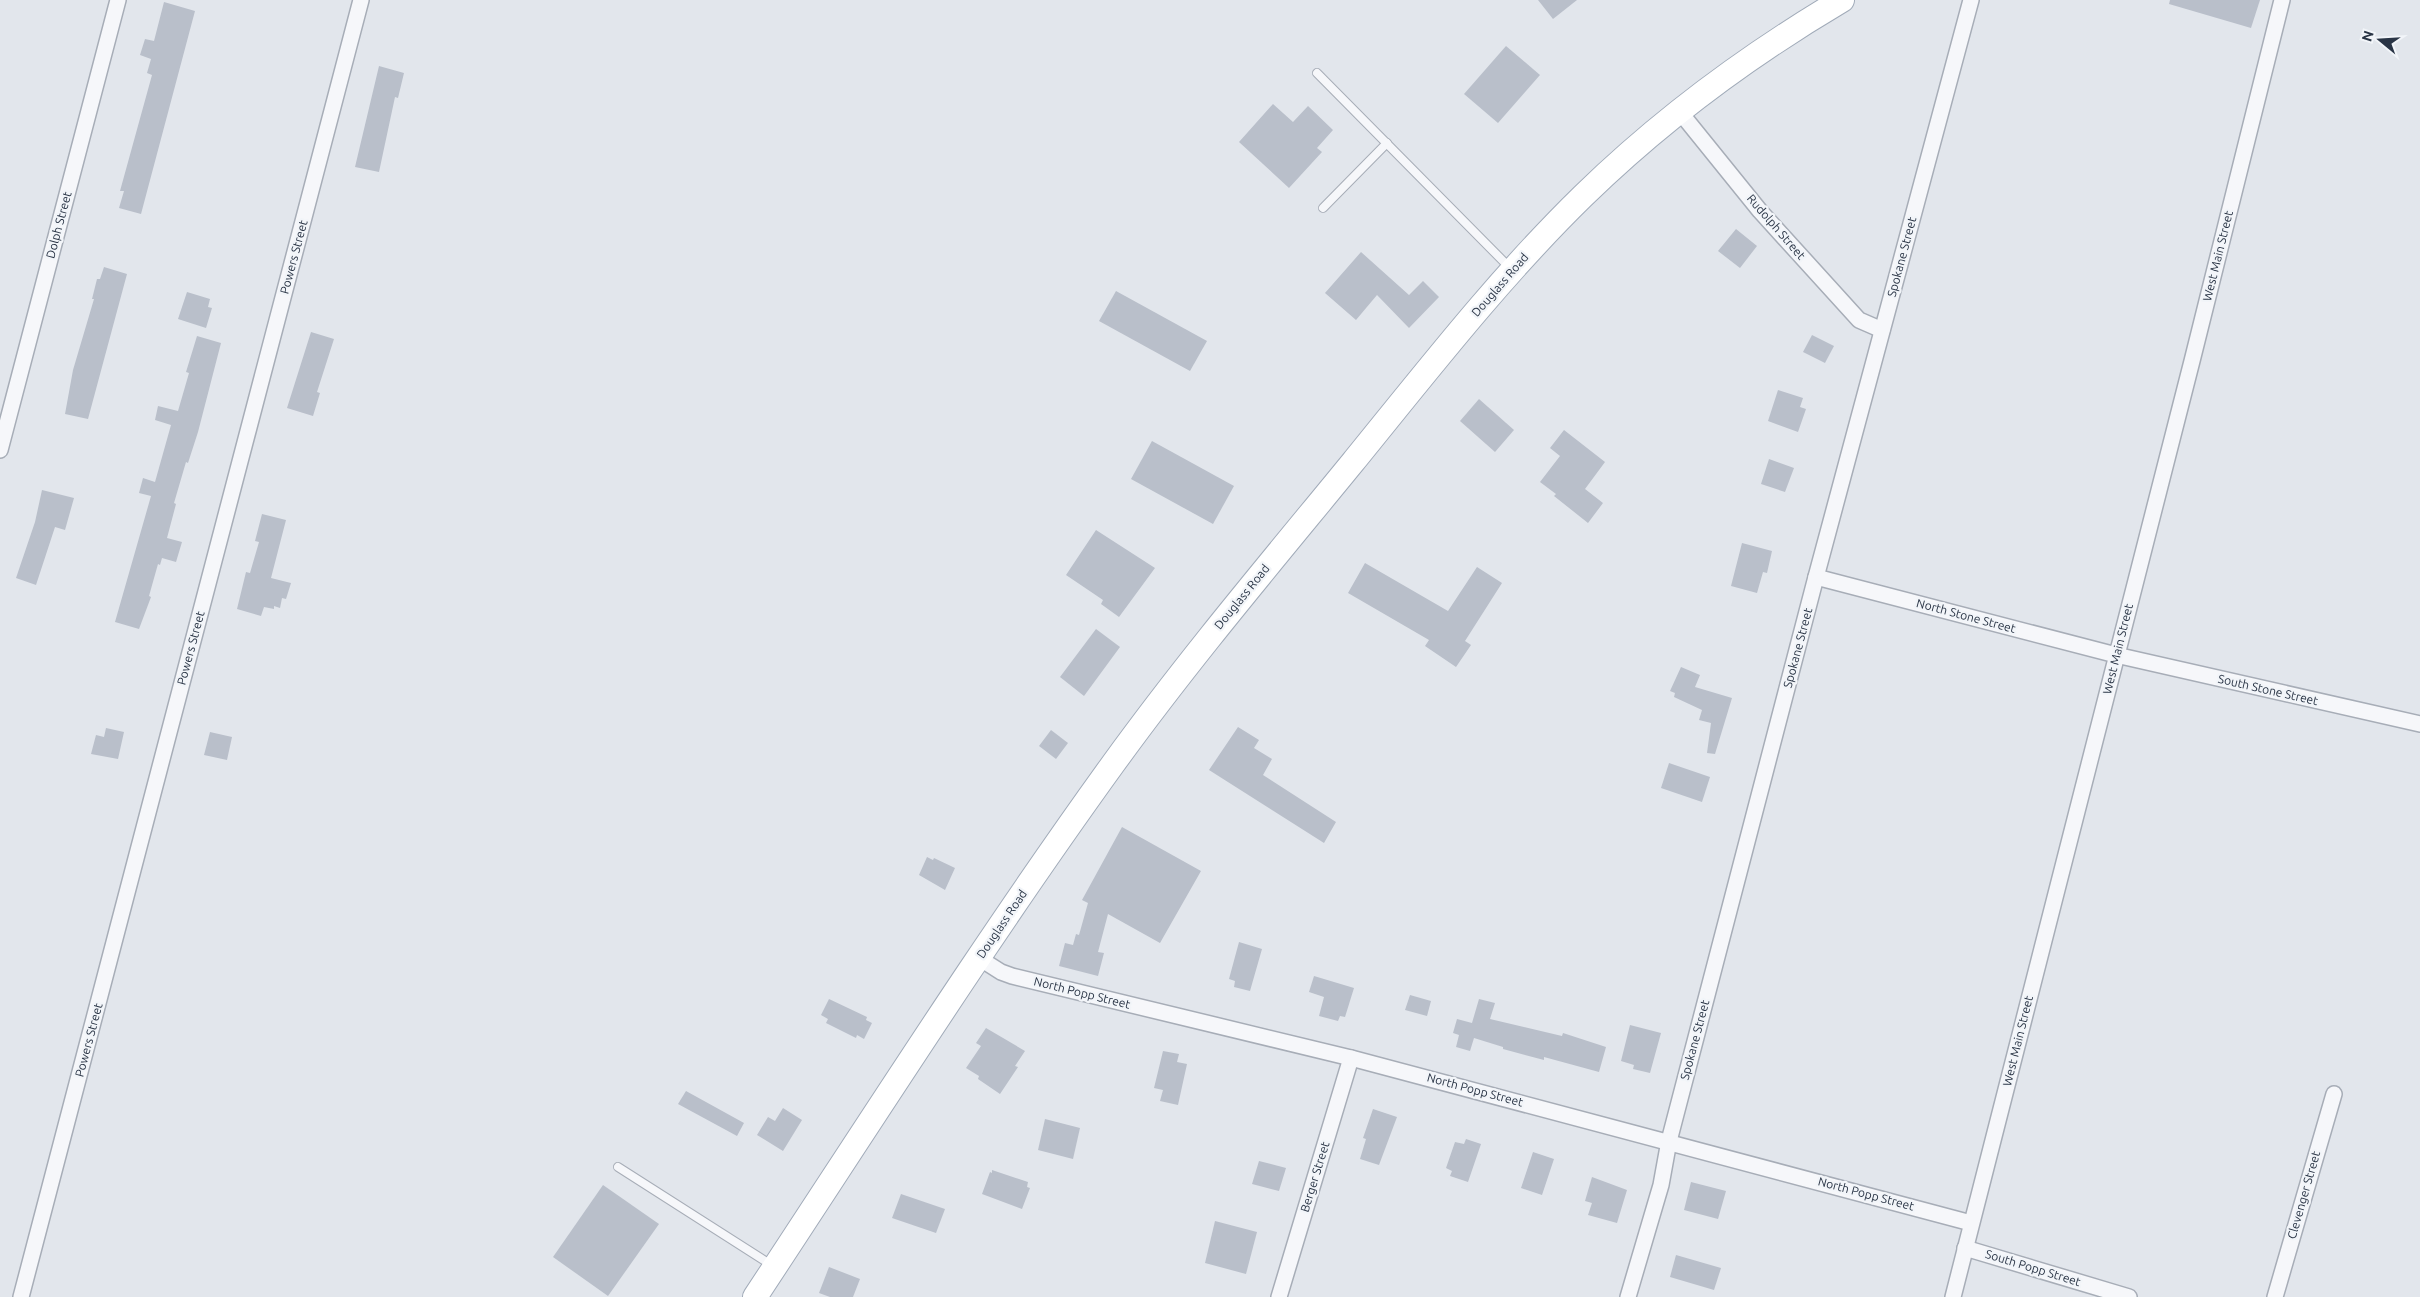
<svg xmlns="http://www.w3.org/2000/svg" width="2420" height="1297" font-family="Ubuntu,sans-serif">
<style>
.building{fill:#b9bfca}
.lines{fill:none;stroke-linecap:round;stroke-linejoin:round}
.lane-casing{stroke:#a7adb7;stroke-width:10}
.street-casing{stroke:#a7adb7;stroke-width:18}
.primary-casing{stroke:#a1abb9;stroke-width:26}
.lane{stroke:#f6f7fa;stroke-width:8}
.street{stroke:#f6f7fa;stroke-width:15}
.primary{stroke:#fff;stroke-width:24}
.labels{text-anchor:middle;stroke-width:4.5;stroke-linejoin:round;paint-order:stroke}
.street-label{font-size:12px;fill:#293445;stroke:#f2f5f9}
</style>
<rect width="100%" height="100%" fill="#e2e6ec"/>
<g class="building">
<polygon points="1538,0 1577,0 1553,19"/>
<polygon points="2170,0 2260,0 2251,28 2169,4"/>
<polygon points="164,2 195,11 141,214 119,208 124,191 120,191 152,75 147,73 151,59 140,55 145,39 154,41"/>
<polygon points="1506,46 1540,75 1498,123 1464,94"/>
<polygon points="379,66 404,73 398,98 395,97 379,172 355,167"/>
<polygon points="1273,104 1293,122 1308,106 1333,130 1317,148 1322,152 1289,188 1239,142"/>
<polygon points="1736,229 1757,246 1740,268 1718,251"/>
<polygon points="1361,252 1409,295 1423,281 1439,297 1409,328 1377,295 1356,320 1325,293"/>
<polygon points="104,267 127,274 88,419 65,414 73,370 94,299 92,299 97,279 100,279"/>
<polygon points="1116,291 1207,341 1190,371 1099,321"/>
<polygon points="187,292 210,299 208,307 212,308 206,328 178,319"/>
<polygon points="311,332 334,339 317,392 320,393 313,416 287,408"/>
<polygon points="1812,335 1834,346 1825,363 1803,352"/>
<polygon points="197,336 221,343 198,432 188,463 186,462 174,503 176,504 167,538 182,542 176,562 162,558 160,565 158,564 149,596 151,597 139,629 115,622 151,496 139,493 143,478 155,482 171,425 155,420 158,406 178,411 189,373 186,372"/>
<polygon points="1778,390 1803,398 1800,407 1806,409 1798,432 1768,421"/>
<polygon points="1479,399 1514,430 1495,452 1460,421"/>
<polygon points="1564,430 1605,462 1585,489 1603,503 1588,523 1554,496 1556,494 1540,482 1560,456 1550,448"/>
<polygon points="1152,441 1234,486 1213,524 1131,479"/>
<polygon points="1769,459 1794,468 1785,492 1761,484"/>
<polygon points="42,490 74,498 65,530 55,527 36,585 16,578 35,522"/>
<polygon points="262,514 286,520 271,578 291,583 286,599 282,598 280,608 274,606 274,609 264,607 261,616 237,609 246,572 250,573 259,542 255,541"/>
<polygon points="1096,530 1155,568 1119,617 1101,604 1103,600 1066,575"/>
<polygon points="1742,543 1772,551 1767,573 1763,572 1757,593 1731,586"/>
<polygon points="1365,563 1448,611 1477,567 1502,583 1465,641 1471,645 1456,667 1425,646 1429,640 1348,593"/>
<polygon points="1096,629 1120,647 1084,696 1060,677"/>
<polygon points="1681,667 1700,675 1695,687 1732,698 1715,754 1707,753 1711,723 1699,720 1702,710 1674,697 1675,693 1670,691"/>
<polygon points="1238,727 1259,740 1254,748 1272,759 1263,775 1336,822 1324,843 1209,770"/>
<polygon points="106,728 124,732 118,759 91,754 96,735 104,737"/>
<polygon points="1051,730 1068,743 1056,759 1039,746"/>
<polygon points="210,732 232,737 227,760 204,755"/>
<polygon points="1669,763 1710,777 1702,802 1661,788"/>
<polygon points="1122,827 1201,871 1160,943 1108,914 1098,952 1104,953 1098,976 1059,966 1065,943 1073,945 1076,934 1079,935 1088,903 1082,900"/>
<polygon points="927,857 933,860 934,858 955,868 945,890 919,875"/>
<polygon points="1239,942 1262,949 1250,991 1234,987 1235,981 1229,979"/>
<polygon points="1314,976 1354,988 1345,1017 1340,1016 1338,1021 1319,1016 1324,997 1309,992"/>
<polygon points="1410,995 1431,1001 1427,1016 1405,1010"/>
<polygon points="829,999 867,1017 866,1020 872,1023 864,1039 857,1035 856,1038 826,1023 828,1019 821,1015"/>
<polygon points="1479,999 1495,1003 1490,1019 1562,1036 1563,1033 1606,1047 1599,1072 1544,1057 1544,1060 1503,1049 1503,1047 1474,1038 1470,1051 1456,1047 1459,1035 1453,1033 1457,1019 1472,1023"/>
<polygon points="1630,1025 1661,1033 1650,1073 1633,1069 1634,1065 1621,1061"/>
<polygon points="986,1028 1025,1051 1015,1066 1018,1067 1000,1094 978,1079 979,1076 966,1068 981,1046 976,1043"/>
<polygon points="1163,1051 1179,1054 1177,1062 1187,1064 1178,1105 1160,1101 1163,1090 1154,1088"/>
<polygon points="686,1091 744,1123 737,1136 678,1104"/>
<polygon points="783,1108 802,1120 783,1151 757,1135 768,1117 775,1121"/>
<polygon points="1373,1109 1397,1117 1379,1165 1360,1159 1366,1139 1363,1138"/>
<polygon points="1045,1119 1080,1128 1073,1159 1038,1150"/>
<polygon points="1466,1139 1481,1144 1468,1182 1450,1176 1452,1171 1446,1168 1455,1142 1464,1144"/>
<polygon points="1533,1152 1554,1159 1542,1195 1521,1188"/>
<polygon points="1259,1161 1286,1168 1279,1191 1252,1184"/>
<polygon points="992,1170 1028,1182 1027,1187 1030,1188 1022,1209 982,1194 990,1172 992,1173"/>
<polygon points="1592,1177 1627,1190 1617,1223 1588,1215 1592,1203 1585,1201"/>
<polygon points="1691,1182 1726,1191 1718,1219 1684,1210"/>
<polygon points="603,1185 659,1224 608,1296 553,1257"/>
<polygon points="901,1194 945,1209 936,1233 892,1218"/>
<polygon points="1215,1221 1257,1232 1246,1274 1205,1263"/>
<polygon points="1676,1255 1721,1268 1714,1290 1670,1277"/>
<polygon points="829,1267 860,1279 853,1297 830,1297 819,1293"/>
</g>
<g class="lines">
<defs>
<g id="lane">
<polyline points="1317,73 1511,269"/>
<polyline points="1323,208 1387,143"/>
<polyline points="618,1167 773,1266"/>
</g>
<g id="street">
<polyline points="1680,112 1760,211 1859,320 1882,330"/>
<polyline points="0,450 118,0"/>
<polyline points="1816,577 2116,655 2420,724"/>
<polyline points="979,958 1001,972 1012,976 1351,1058 1971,1223"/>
<polyline points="1965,1248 2129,1297"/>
<polyline points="21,1297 361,0"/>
<polyline points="1279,1297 1351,1058"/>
<polyline points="1628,1297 1661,1185 1669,1141 1816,577 1971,0"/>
<polyline points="1953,1297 2192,361 2282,0"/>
<polyline points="2275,1297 2334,1094"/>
</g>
<path id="primary" d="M755,1297C873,1118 988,937 1113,764C1189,659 1272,561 1353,462C1427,371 1499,278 1583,196C1661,120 1749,55 1842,0"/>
</defs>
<use href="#lane" class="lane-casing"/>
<use href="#street" class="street-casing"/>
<use href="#primary" class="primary-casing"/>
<use href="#lane" class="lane"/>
<use href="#street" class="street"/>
<use href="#primary" class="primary"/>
</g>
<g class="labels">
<g class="street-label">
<text transform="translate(59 225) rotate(-75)" y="4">Dolph Street</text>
<text transform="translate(1776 227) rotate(49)" y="4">Rudolph Street</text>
<text transform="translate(2218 256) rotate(-76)" y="4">West Main Street</text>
<text transform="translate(294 257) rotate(-75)" y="4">Powers Street</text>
<text transform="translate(1902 257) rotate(-75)" y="4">Spokane Street</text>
<text transform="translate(1500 285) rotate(-49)" y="4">Douglass Road</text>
<text transform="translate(1242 597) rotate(-51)" y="4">Douglass Road</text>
<text transform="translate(1966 616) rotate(15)" y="4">North Stone Street</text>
<text transform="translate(191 648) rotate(-75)" y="4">Powers Street</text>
<text transform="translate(1798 648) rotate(-75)" y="4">Spokane Street</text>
<text transform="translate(2118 649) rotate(-76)" y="4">West Main Street</text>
<text transform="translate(2268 690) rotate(13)" y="4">South Stone Street</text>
<text transform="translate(1002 924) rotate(-56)" y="4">Douglass Road</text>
<text transform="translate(1082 993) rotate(14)" y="4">North Popp Street</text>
<text transform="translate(89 1040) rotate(-75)" y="4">Powers Street</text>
<text transform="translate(1695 1040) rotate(-75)" y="4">Spokane Street</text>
<text transform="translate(2018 1041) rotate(-76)" y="4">West Main Street</text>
<text transform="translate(1475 1090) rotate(15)" y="4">North Popp Street</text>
<text transform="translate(1315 1177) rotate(-73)" y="4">Berger Street</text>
<text transform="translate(1866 1194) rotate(15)" y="4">North Popp Street</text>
<text transform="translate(2304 1195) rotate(-74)" y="4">Clevenger Street</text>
<text transform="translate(2033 1268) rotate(17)" y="4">South Popp Street</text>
</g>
</g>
<g transform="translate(2380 40) rotate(288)" stroke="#f2f5f9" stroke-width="4" paint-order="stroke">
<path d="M0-4L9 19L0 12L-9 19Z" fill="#293445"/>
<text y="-8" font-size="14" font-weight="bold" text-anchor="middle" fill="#293445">N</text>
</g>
</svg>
